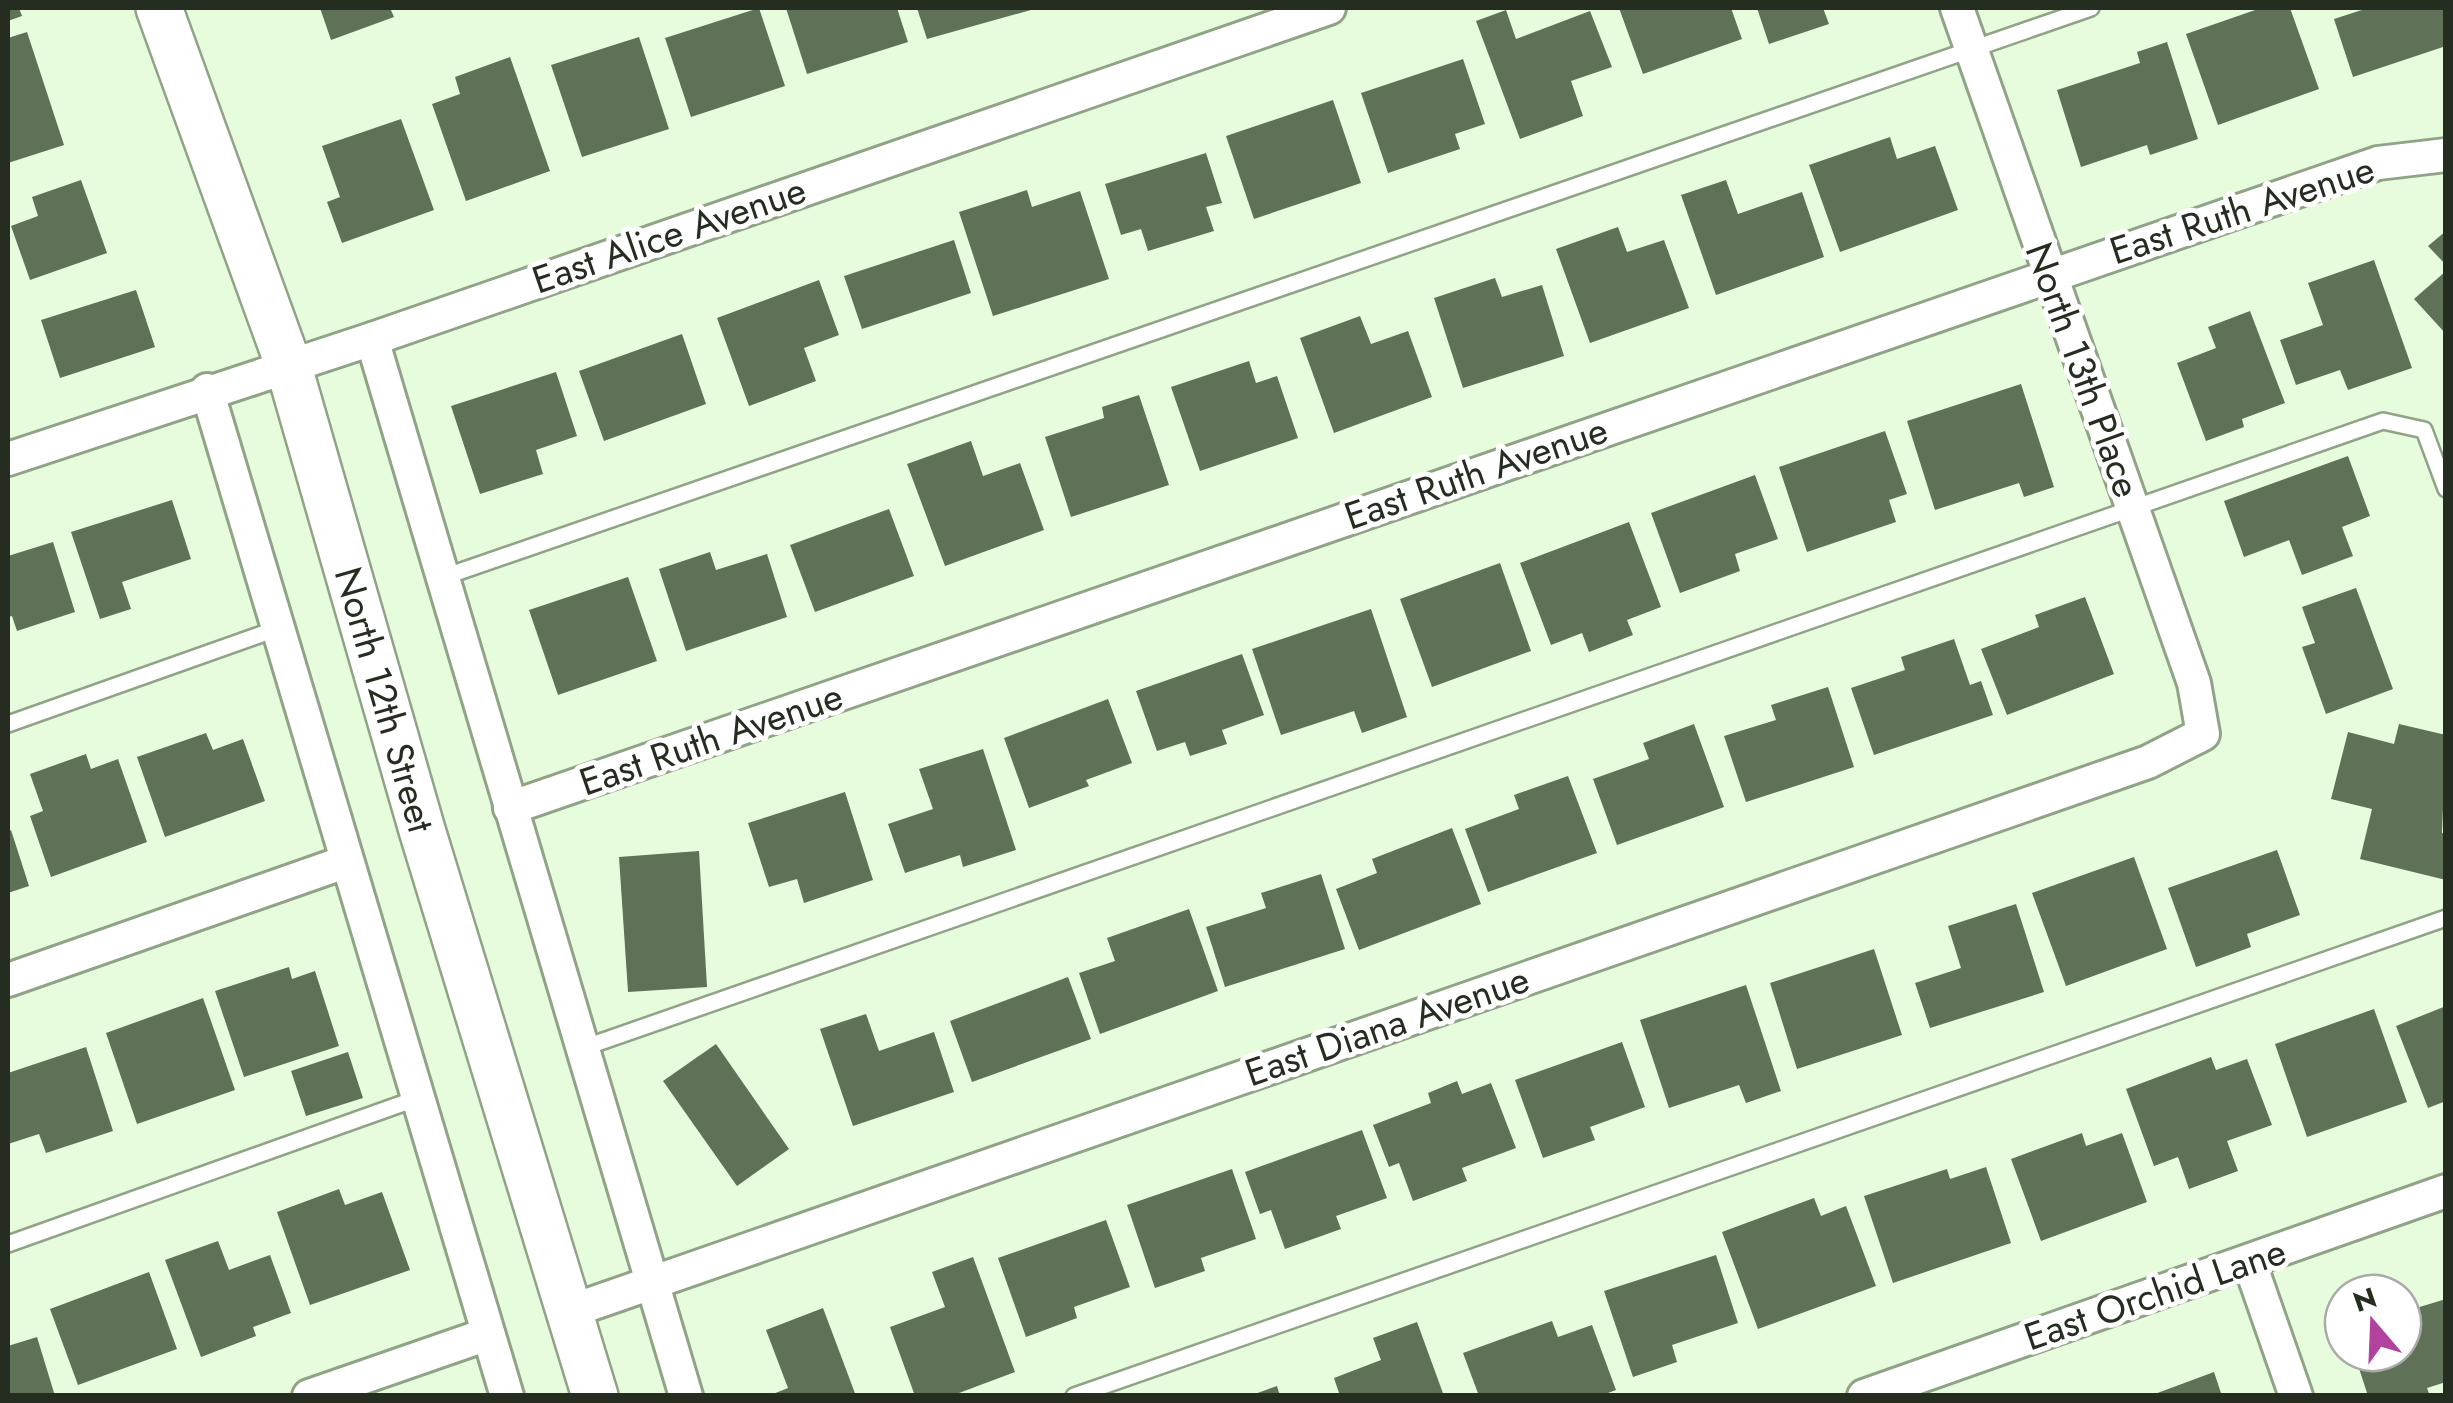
<svg xmlns="http://www.w3.org/2000/svg" width="2453" height="1403" font-family="Jost,sans-serif">
<style>
.building{fill:#5f7156}
.lines{fill:none;stroke-linecap:round;stroke-linejoin:round}
.lane-casing{stroke:#90a387;stroke-width:20}
.street-casing{stroke:#90a387;stroke-width:38}
.secondary-casing{stroke:#90a387;stroke-width:50}
.lane{stroke:#fff;stroke-width:15}
.street{stroke:#fff;stroke-width:32}
.secondary{stroke:#fff;stroke-width:45}
.labels{text-anchor:middle;stroke-width:10;stroke-linejoin:round;paint-order:stroke}
.street-label{font-size:38px;fill:#252d21;stroke:#fff}
</style>
<rect width="100%" height="100%" fill="#e7fcdd"/>
<g class="building">
<polygon points="8,8 19,8 22,16 8,21"/>
<polygon points="320,8 390,8 394,17 331,40"/>
<polygon points="759,8 785,86 691,117 665,38"/>
<polygon points="786,8 897,8 908,42 807,74"/>
<polygon points="917,8 1038,8 927,39"/>
<polygon points="1619,8 1731,8 1742,39 1643,74"/>
<polygon points="1757,8 1823,8 1829,24 1769,44"/>
<polygon points="2261,8 2290,8 2319,89 2218,125 2186,34"/>
<polygon points="2368,8 2444,8 2446,46 2353,77 2334,19"/>
<polygon points="1506,10 1516,39 1590,11 1612,67 1571,81 1583,116 1520,139 1476,21"/>
<polygon points="27,32 64,145 8,163 8,38"/>
<polygon points="639,37 669,129 582,157 551,65"/>
<polygon points="2167,42 2198,139 2150,155 2147,145 2081,167 2057,90 2140,63 2137,52"/>
<polygon points="510,57 550,171 466,201 432,104 460,94 455,77"/>
<polygon points="1463,59 1485,124 1455,134 1460,149 1388,173 1361,93"/>
<polygon points="1333,100 1361,183 1254,219 1226,136"/>
<polygon points="401,119 434,210 342,243 327,202 340,197 322,146"/>
<polygon points="1890,137 1897,159 1935,146 1958,210 1840,252 1809,165"/>
<polygon points="1206,153 1222,203 1206,207 1214,231 1148,251 1141,229 1121,235 1105,184"/>
<polygon points="81,180 107,253 30,280 11,226 38,216 32,197"/>
<polygon points="1726,180 1738,214 1802,192 1824,257 1716,295 1681,195"/>
<polygon points="1027,190 1032,207 1080,191 1109,279 993,316 959,212"/>
<polygon points="1618,227 1627,252 1664,240 1689,308 1590,343 1556,249"/>
<polygon points="2446,231 2446,265 2428,246"/>
<polygon points="954,240 971,293 862,329 844,276"/>
<polygon points="2374,260 2412,368 2348,390 2340,370 2296,385 2280,340 2323,325 2308,283"/>
<polygon points="2446,271 2446,334 2414,299"/>
<polygon points="1495,278 1502,297 1542,285 1564,356 1463,388 1434,298"/>
<polygon points="819,280 839,335 804,348 816,381 749,406 717,318"/>
<polygon points="136,290 155,347 60,378 41,320"/>
<polygon points="2250,311 2285,403 2242,419 2244,427 2206,441 2177,363 2216,348 2208,327"/>
<polygon points="1360,316 1371,344 1408,331 1432,397 1334,433 1300,338"/>
<polygon points="682,334 706,404 604,441 579,371"/>
<polygon points="1249,361 1256,383 1277,376 1298,438 1200,471 1171,387"/>
<polygon points="556,372 577,436 536,450 543,474 480,494 451,406"/>
<polygon points="2021,384 2054,487 2024,497 2019,483 1935,510 1907,421"/>
<polygon points="1139,395 1169,485 1071,517 1045,437 1104,418 1102,407"/>
<polygon points="1885,431 1907,494 1889,500 1896,522 1807,552 1779,467"/>
<polygon points="971,441 983,476 1020,463 1044,530 945,566 907,464"/>
<polygon points="2348,456 2370,516 2342,527 2353,556 2302,575 2289,540 2244,557 2224,501"/>
<polygon points="1755,475 1778,539 1735,554 1740,571 1680,593 1651,513"/>
<polygon points="172,500 191,559 122,582 131,609 100,619 71,532"/>
<polygon points="889,509 914,576 815,612 790,545"/>
<polygon points="1629,522 1661,607 1627,620 1633,635 1589,652 1582,633 1551,645 1520,563"/>
<polygon points="53,542 75,612 17,631 12,616 8,617 8,556"/>
<polygon points="710,552 716,570 767,554 787,617 686,651 659,569"/>
<polygon points="1500,563 1531,651 1432,687 1400,599"/>
<polygon points="628,577 657,661 558,695 529,610"/>
<polygon points="2356,588 2393,689 2326,714 2302,647 2315,643 2302,607"/>
<polygon points="2085,597 2114,674 2007,715 1981,649 2039,627 2035,615"/>
<polygon points="1371,609 1407,717 1362,733 1354,711 1281,735 1252,649"/>
<polygon points="1954,639 1970,685 1981,681 1993,715 1874,755 1851,688 1905,670 1901,657"/>
<polygon points="1242,654 1264,715 1222,730 1227,744 1190,756 1185,742 1157,751 1136,691"/>
<polygon points="1828,687 1854,767 1746,802 1724,736 1776,720 1771,705"/>
<polygon points="1108,699 1132,763 1086,780 1089,786 1029,808 1004,738"/>
<polygon points="1694,724 1724,807 1617,845 1593,779 1649,759 1643,743"/>
<polygon points="2399,724 2446,735 2442,833 2446,834 2446,880 2360,859 2372,809 2331,799 2348,732 2394,744"/>
<polygon points="206,733 213,750 243,739 265,801 165,837 137,757"/>
<polygon points="983,749 1016,850 963,867 960,855 905,873 888,824 933,809 919,769"/>
<polygon points="86,754 91,769 118,759 147,842 51,877 30,816 43,811 30,774"/>
<polygon points="1568,776 1597,853 1488,892 1465,829 1519,809 1514,795"/>
<polygon points="845,792 873,880 804,903 797,879 769,887 748,823"/>
<polygon points="1452,828 1481,904 1359,950 1336,889 1377,873 1372,859"/>
<polygon points="11,830 29,886 8,893 8,832"/>
<polygon points="2277,850 2300,915 2247,934 2251,947 2196,967 2168,888"/>
<polygon points="699,851 707,987 628,992 619,857"/>
<polygon points="2134,857 2167,949 2066,986 2032,893"/>
<polygon points="1321,874 1345,949 1225,987 1206,927 1266,908 1261,893"/>
<polygon points="2016,904 2044,992 1930,1028 1915,983 1961,968 1948,926"/>
<polygon points="1189,909 1218,991 1100,1034 1079,973 1115,961 1107,938"/>
<polygon points="1874,949 1902,1035 1797,1069 1770,983"/>
<polygon points="289,967 292,979 315,971 339,1046 244,1077 215,991"/>
<polygon points="1068,977 1091,1039 972,1082 950,1021"/>
<polygon points="1746,985 1781,1091 1746,1103 1739,1085 1669,1108 1640,1020"/>
<polygon points="203,998 235,1090 137,1124 106,1033"/>
<polygon points="2446,1006 2446,1101 2428,1108 2396,1026"/>
<polygon points="2374,1009 2407,1102 2307,1137 2275,1044"/>
<polygon points="866,1014 879,1051 934,1032 954,1092 853,1126 820,1029"/>
<polygon points="1622,1042 1645,1107 1590,1127 1595,1140 1543,1158 1515,1080"/>
<polygon points="716,1044 789,1149 737,1186 663,1081"/>
<polygon points="86,1047 113,1131 46,1153 39,1134 8,1144 8,1073"/>
<polygon points="348,1052 363,1098 306,1116 291,1071"/>
<polygon points="2211,1057 2216,1070 2247,1059 2272,1125 2227,1141 2238,1171 2189,1189 2178,1157 2154,1166 2126,1089"/>
<polygon points="1457,1081 1462,1094 1491,1083 1516,1148 1462,1168 1467,1181 1413,1201 1399,1163 1389,1167 1373,1125 1431,1103 1428,1093"/>
<polygon points="1362,1130 1387,1198 1336,1216 1341,1229 1285,1249 1271,1210 1260,1214 1245,1172"/>
<polygon points="2082,1133 2086,1146 2122,1133 2147,1202 2041,1241 2011,1159"/>
<polygon points="1986,1167 2011,1243 1893,1283 1864,1196 1947,1169 1950,1179"/>
<polygon points="1232,1169 1256,1239 1201,1258 1205,1271 1155,1288 1127,1205"/>
<polygon points="339,1189 345,1205 382,1192 410,1270 310,1305 277,1212"/>
<polygon points="1814,1198 1821,1216 1846,1206 1876,1286 1758,1329 1722,1232"/>
<polygon points="1106,1220 1130,1287 1074,1307 1077,1318 1026,1337 998,1258"/>
<polygon points="218,1241 229,1270 270,1255 291,1313 253,1327 256,1336 201,1357 165,1260"/>
<polygon points="1716,1255 1738,1323 1672,1345 1677,1362 1633,1377 1604,1291"/>
<polygon points="973,1257 1015,1372 951,1396 915,1396 890,1327 945,1307 932,1272"/>
<polygon points="149,1272 177,1349 78,1385 50,1309"/>
<polygon points="2446,1299 2446,1382 2427,1388 2430,1396 2368,1396 2354,1353 2403,1353 2403,1312"/>
<polygon points="823,1308 856,1396 768,1396 788,1388 766,1330"/>
<polygon points="1552,1321 1558,1337 1592,1325 1616,1390 1600,1396 1479,1396 1463,1353"/>
<polygon points="1417,1322 1444,1396 1340,1396 1334,1378 1381,1360 1373,1338"/>
<polygon points="37,1337 55,1396 8,1396 8,1346"/>
<polygon points="2214,1372 2222,1396 2152,1396 2152,1395"/>
<polygon points="1277,1386 1280,1396 1253,1396 1252,1395"/>
</g>
<g class="lines">
<defs>
<g id="lane">
<polyline points="441,578 2091,8"/>
<polyline points="8,724 279,628"/>
<polyline points="583,1048 2383,421 2424,430 2446,489"/>
<polyline points="8,1244 418,1098"/>
<polyline points="1074,1396 2446,918"/>
</g>
<g id="street">
<polyline points="372,339 686,1396"/>
<polyline points="207,390 507,1396"/>
<polyline points="8,459 372,339 1329,8"/>
<polyline points="510,808 2378,163 2446,155"/>
<polyline points="8,980 345,862"/>
<polyline points="2249,1261 2296,1396"/>
<polyline points="568,1312 2148,762 2203,734 2194,683 1957,8"/>
<polyline points="309,1396 488,1334"/>
<polyline points="1864,1396 2446,1191"/>
</g>
<g id="secondary">
<path id="s1" d="M159,8L288,364L422,830L595,1396"/>
</g>
</defs>
<use href="#lane" class="lane-casing"/>
<use href="#street" class="street-casing"/>
<use href="#secondary" class="secondary-casing"/>
<use href="#lane" class="lane"/>
<use href="#street" class="street"/>
<use href="#secondary" class="secondary"/>
</g>
<g class="labels">
<g class="street-label">
<text transform="translate(2242 210) rotate(-18)" y="13">East Ruth Avenue</text>
<text transform="translate(669 235) rotate(-19)" y="13">East Alice Avenue</text>
<text transform="translate(2083 370) rotate(70)" y="13">North 13th Place</text>
<text transform="translate(1476 473) rotate(-19)" y="13">East Ruth Avenue</text>
<text dy="13" stroke="none"><textPath href="#s1" startOffset="728">North 12th Street</textPath></text>
<text transform="translate(711 739) rotate(-19)" y="13">East Ruth Avenue</text>
<text transform="translate(1387 1026) rotate(-19)" y="13">East Diana Avenue</text>
<text transform="translate(2155 1294) rotate(-19)" y="13">East Orchid Lane</text>
</g>
</g>
<rect width="2453" height="1403" fill="none" stroke="#252d21" stroke-width="20"/>
<g transform="translate(2373 1323) rotate(341)"><circle r="48" fill="#ffffff" stroke="#a8aba6" stroke-width="2.5"/>
<path d="M0-8L18 38L0 25L-18 38Z" fill="#b142a0"/>
<text y="-15" font-size="28" font-weight="bold" text-anchor="middle" fill="#252d21">N</text>
</g>
</svg>
